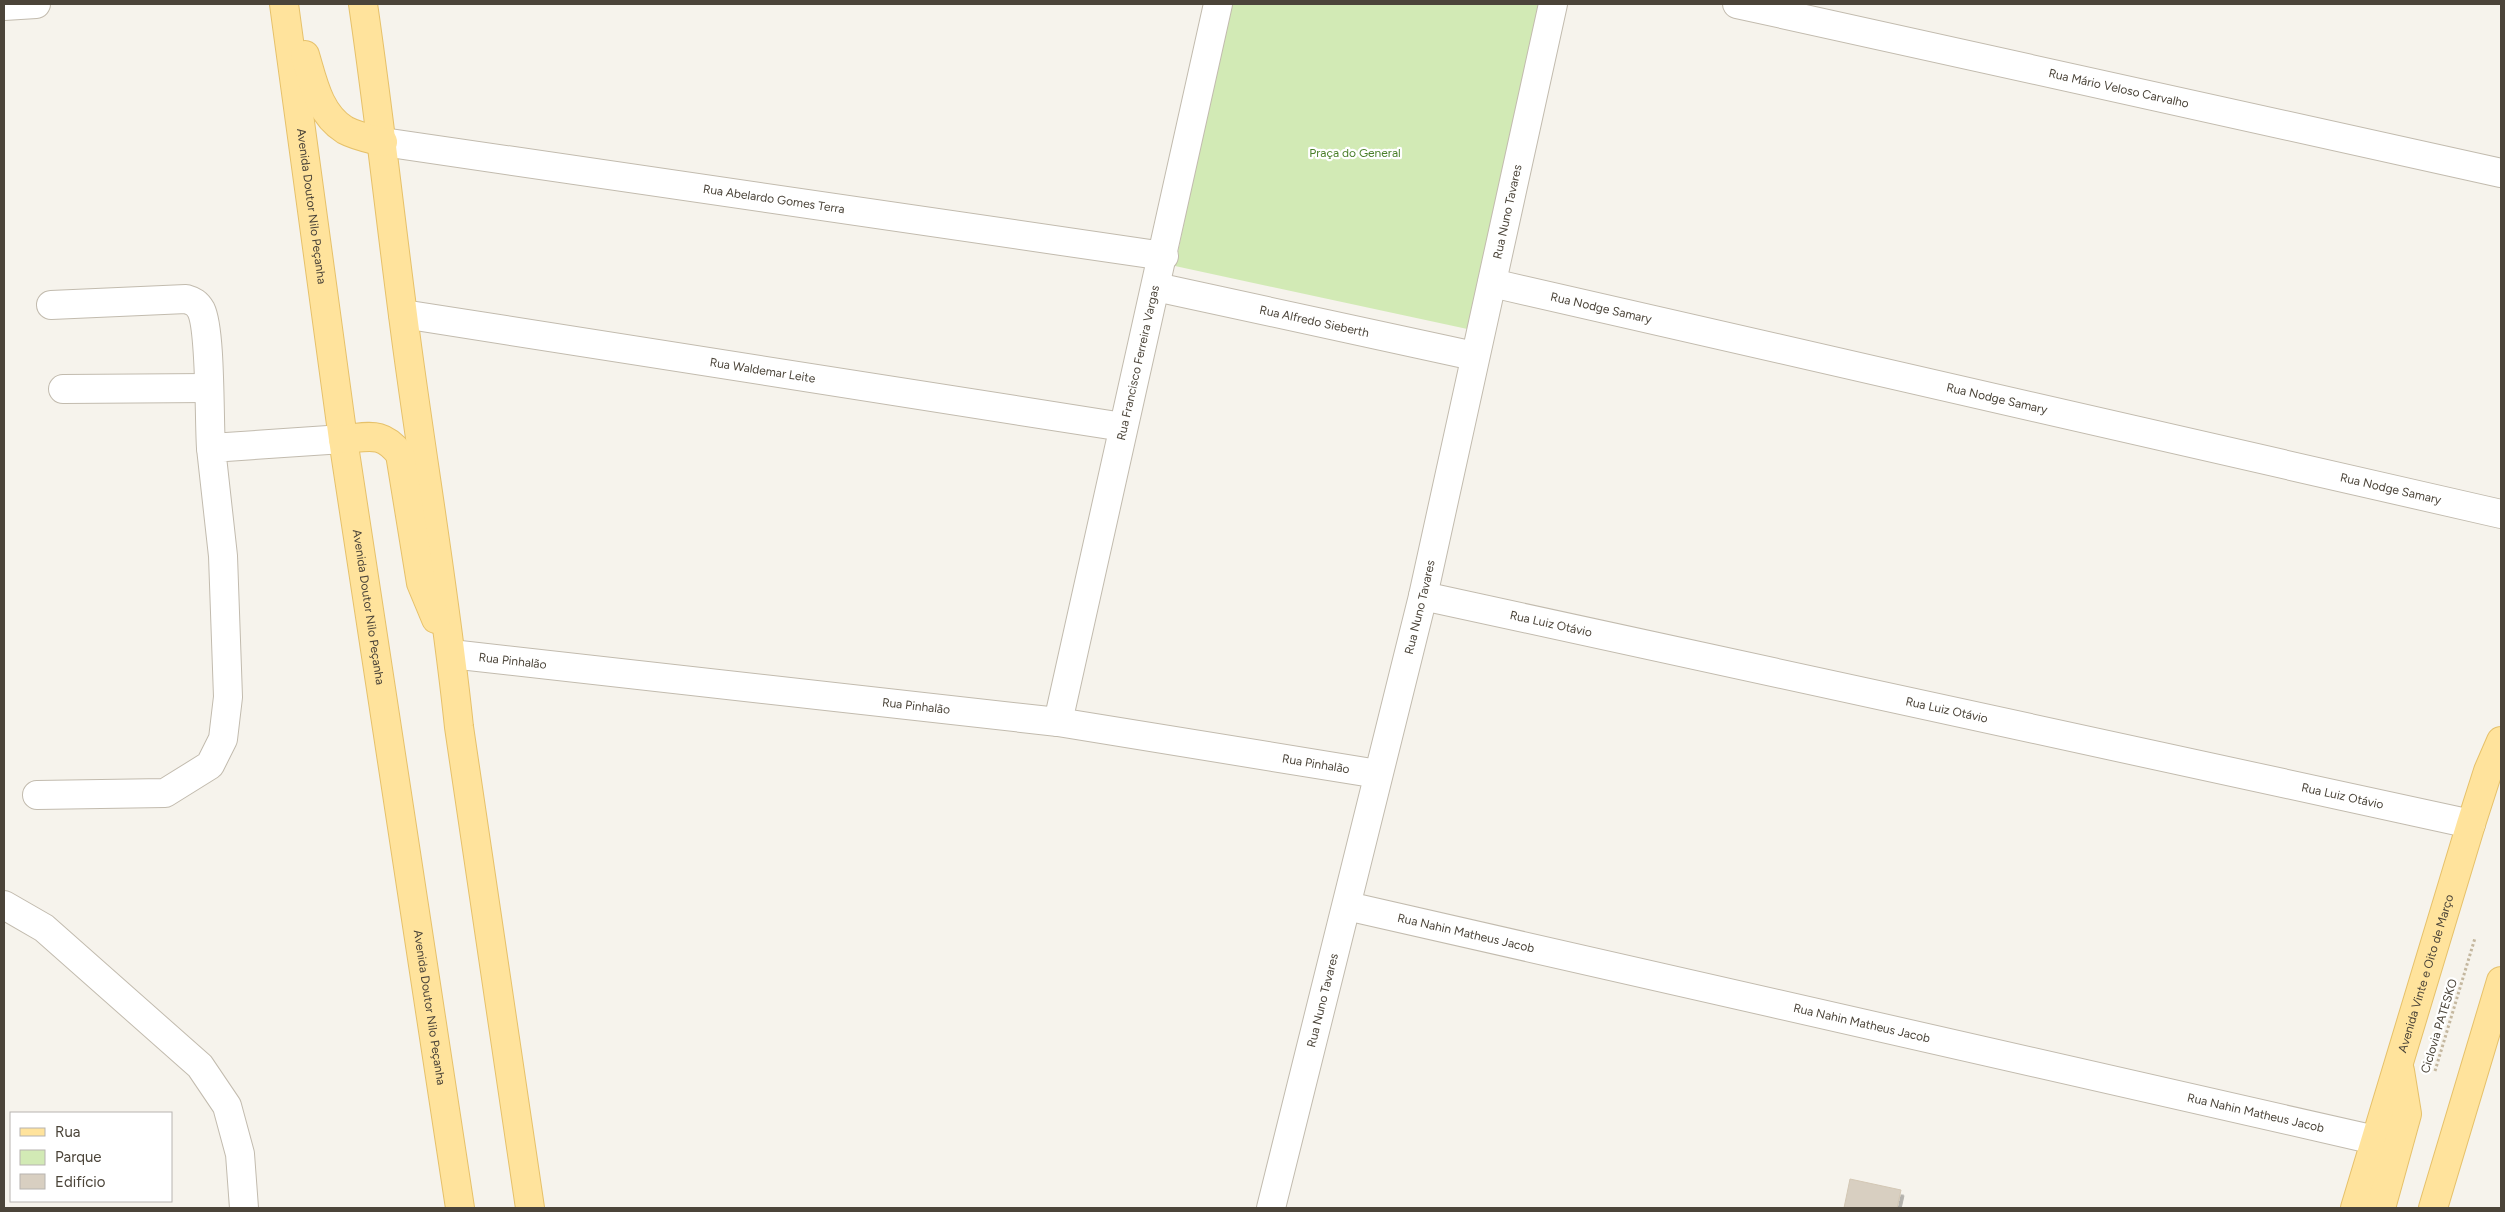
<svg xmlns="http://www.w3.org/2000/svg" width="2505" height="1212" font-family="Figtree,sans-serif">
<style>
.green{fill:#d2eab5}
.building{fill:#d8cfc1;stroke:#d3c7b4;filter:url(#shadow)}
.lines{fill:none;stroke-linecap:round;stroke-linejoin:round}
.minor-casing{stroke:#c2bbae;stroke-width:30}
.major-casing{stroke:#e6c16a;stroke-width:30}
.path{stroke:#c4b79f;stroke-width:3;stroke-dasharray:2.5 2.5;stroke-linecap:butt}
.minor{stroke:#fff;stroke-width:28}
.major{stroke:#ffe39c;stroke-width:28}
.labels{text-anchor:middle;stroke-width:4.5;stroke-linejoin:round;paint-order:stroke}
.street-label{font-size:12px;fill:#4b4439;stroke:#fff}
.park-label{font-size:12px;fill:#4a7f2a;stroke:#fff}
</style>
<defs>
<filter id="shadow"><feDropShadow dx="3" dy="5.5" stdDeviation="0" flood-color="#0004"/></filter>
</defs>
<rect width="100%" height="100%" fill="#f6f3ec"/>
<polygon class="green" points="1230,4 1541,4 1472,330 1175,266"/>
<polygon class="building" points="1850,1179 1901,1190 1897,1208 1844,1208"/>
<g class="lines">
<defs>
<g id="minor">
<path id="s1" d="M1737,4L2501,173"/>
<polyline points="4,6 36,4"/>
<path id="s2" d="M383,142L1164,256"/>
<path id="s3" d="M1492,283L2501,514"/>
<path id="s4" d="M1156,287L1474,356"/>
<path d="M51,305L186,299C193,301 197,303 201,310C211,330 209,420 211,448"/>
<path id="s5" d="M403,314L1123,427"/>
<polyline points="63,389 208,388"/>
<path id="s6" d="M1423,596L2471,824"/>
<path id="s7" d="M451,654L1058,722L1378,774"/>
<path id="s8" d="M1058,722L1218,4"/>
<polyline points="37,795 165,793 210,765 223,739 228,697 223,556 211,448 343,439"/>
<polyline points="4,905 44,928 200,1066 227,1106 240,1154 244,1208"/>
<path id="s9" d="M1347,906L2375,1140"/>
<path id="s10" d="M1271,1208L1423,596L1553,4"/>
</g>
<g id="major">
<path id="s11" d="M284,4L343,439L460,1208"/>
<path d="M363,4C380,120 392,236 408,353C425,478 446,602 459,727L530,1208"/>
<path d="M305,55C313,82 319,114 345,130C356,136 371,139 383,142"/>
<path d="M343,439C370,437 382,431 400,454L421,583L436,619"/>
<path id="s12" d="M2355,1208L2471,824L2488,771L2501,741"/>
<polyline points="2381,1208 2407,1114 2400,1071"/>
<polyline points="2433,1208 2501,981"/>
</g>
</defs>
<use href="#minor" class="minor-casing"/>
<use href="#major" class="major-casing"/>
<polyline class="path" points="2435,1071 2475,938"/>
<use href="#minor" class="minor"/>
<use href="#major" class="major"/>
</g>
<g class="labels">
<g class="street-label">
<text dy="4" stroke="none"><textPath href="#s1" startOffset="391">Rua Mário Veloso Carvalho</textPath></text>
<text dy="4" stroke="none"><textPath href="#s2" startOffset="395">Rua Abelardo Gomes Terra</textPath></text>
<text dy="4" stroke="none"><textPath href="#s11" startOffset="204">Avenida Doutor Nilo Peçanha</textPath></text>
<text dy="4" stroke="none"><textPath href="#s10" startOffset="1024">Rua Nuno Tavares</textPath></text>
<text dy="4" stroke="none"><textPath href="#s3" startOffset="112">Rua Nodge Samary</textPath></text>
<text dy="4" stroke="none"><textPath href="#s4" startOffset="162">Rua Alfredo Sieberth</textPath></text>
<text dy="4" stroke="none"><textPath href="#s8" startOffset="368">Rua Francisco Ferreira Vargas</textPath></text>
<text dy="4" stroke="none"><textPath href="#s5" startOffset="364">Rua Waldemar Leite</textPath></text>
<text dy="4" stroke="none"><textPath href="#s3" startOffset="518">Rua Nodge Samary</textPath></text>
<text dy="4" stroke="none"><textPath href="#s3" startOffset="922">Rua Nodge Samary</textPath></text>
<text dy="4" stroke="none"><textPath href="#s11" startOffset="609">Avenida Doutor Nilo Peçanha</textPath></text>
<text dy="4" stroke="none"><textPath href="#s10" startOffset="619">Rua Nuno Tavares</textPath></text>
<text dy="4" stroke="none"><textPath href="#s6" startOffset="131">Rua Luiz Otávio</textPath></text>
<text dy="4" stroke="none"><textPath href="#s7" startOffset="62">Rua Pinhalão</textPath></text>
<text dy="4" stroke="none"><textPath href="#s7" startOffset="468">Rua Pinhalão</textPath></text>
<text dy="4" stroke="none"><textPath href="#s6" startOffset="536">Rua Luiz Otávio</textPath></text>
<text dy="4" stroke="none"><textPath href="#s7" startOffset="872">Rua Pinhalão</textPath></text>
<text dy="4" stroke="none"><textPath href="#s6" startOffset="941">Rua Luiz Otávio</textPath></text>
<text dy="4" stroke="none"><textPath href="#s9" startOffset="122">Rua Nahin Matheus Jacob</textPath></text>
<text dy="4" stroke="none"><textPath href="#s12" startOffset="245">Avenida Vinte e Oito de Março</textPath></text>
<text dy="4" stroke="none"><textPath href="#s10" startOffset="214">Rua Nuno Tavares</textPath></text>
<text dy="4" stroke="none"><textPath href="#s11" startOffset="1014">Avenida Doutor Nilo Peçanha</textPath></text>
<text dy="4" stroke="none"><textPath href="#s9" startOffset="528">Rua Nahin Matheus Jacob</textPath></text>
<text transform="translate(2439 1026) rotate(-73)" y="4">Ciclovia PATESKO</text>
<text dy="4" stroke="none"><textPath href="#s9" startOffset="932">Rua Nahin Matheus Jacob</textPath></text>
</g>
<g class="park-label">
<text x="1355" y="157">Praça do General</text>
</g>
</g>
<rect width="2505" height="1212" fill="none" stroke="#4b4439" stroke-width="10"/>
<rect x="10" y="1112" width="162" height="90" fill="#ffffff" stroke="#b7b4b0"/>
<rect x="20" y="1128" width="25" height="8" fill="#ffe39c" stroke="#b7b4b0"/>
<text x="55" y="1137" font-size="15" fill="#4b4439">Rua</text>
<rect x="20" y="1150" width="25" height="15" fill="#d2eab5" stroke="#b7b4b0"/>
<text x="55" y="1162" font-size="15" fill="#4b4439">Parque</text>
<rect x="20" y="1174" width="25" height="15" fill="#d8cfc1" stroke="#b7b4b0"/>
<text x="55" y="1187" font-size="15" fill="#4b4439">Edifício</text>
</svg>
